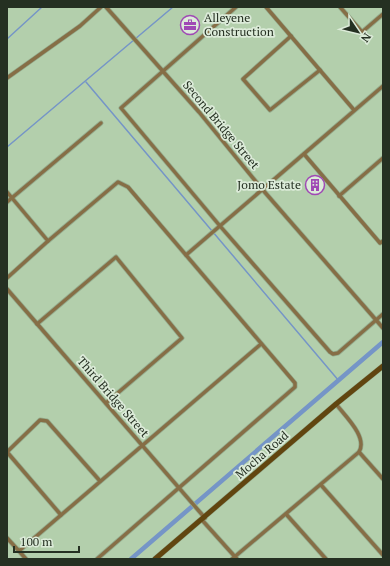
<svg xmlns="http://www.w3.org/2000/svg" width="390" height="566" font-family="'PT Serif',serif">
<style>
.lines{fill:none;stroke-linecap:round;stroke-linejoin:round}
.stream{stroke:#7595c7;stroke-width:1.5}
.canal{stroke:#7595c7;stroke-width:4.5}
.street-casing{stroke:#94ac8e;stroke-width:5}
.secondary-casing{stroke:#94ac8e;stroke-width:6}
.street{stroke:#866e46;stroke-width:3.5}
.secondary{stroke:#61450f;stroke-width:5}
.labels{text-anchor:middle;stroke-width:3.5;stroke-linejoin:round;paint-order:stroke}
.poi-label{font-size:12px;fill:#253022;stroke:#dcebd9;text-anchor:start}
.street-label{font-size:12px;fill:#253022;stroke:#dcebd9}
</style>
<rect width="100%" height="100%" fill="#b3cfac"/>
<g class="lines">
<g class="stream">
<polyline points="7,39 42,7"/>
<polyline points="86,82 339,381"/>
<polyline points="7,147 173,7"/>
</g>
<polyline class="canal" points="131,559 383,342"/>
<defs>
<g id="street">
<polyline points="106,7 199,112 262,189 383,328"/>
<polyline points="236,7 121,108 220,226 330,352 333,354 338,353 383,314"/>
<polyline points="266,7 354,110"/>
<polyline points="340,7 362,32 383,14"/>
<polyline points="291,36 243,79 270,110 320,70"/>
<polyline points="7,78 80,26 101,7"/>
<polyline points="304,154 380,243 383,241"/>
<polyline points="7,192 48,241 7,278"/>
<polyline points="339,196 383,158"/>
<polyline points="7,202 101,123"/>
<polyline points="48,241 118,182 128,187 295,383 295,387 97,559"/>
<polyline points="186,255 383,86"/>
<polyline points="7,289 205,518"/>
<polyline points="37,324 116,257 182,338 106,403"/>
<polyline points="359,452 383,479"/>
<polyline points="321,485 383,555"/>
<polyline points="286,514 326,559"/>
<polyline points="61,515 7,452 40,420 47,421 100,481"/>
<polyline points="202,520 237,559"/>
<polyline points="7,538 19,551"/>
<polyline points="26,559 19,551 261,344"/>
<path d="M232,559L359,452C368,437 345,416 336,404"/>
</g>
<polyline id="secondary" points="155,559 336,404 383,366"/>
</defs>
<use href="#street" class="street-casing"/>
<use href="#secondary" class="secondary-casing"/>
<use href="#street" class="street"/>
<use href="#secondary" class="secondary"/>
</g>
<defs>
<symbol id="office-ring" viewBox="-11 -11 22 22"><circle r="9.5" fill="#dcebd9" stroke="#a049b5" stroke-width="1.5"/><path d="M-6-3h4V-5.5h4V-3h4V5H-6ZM-1-4.5V-3h2v-1.5ZM-6 0V1H6V0Z" fill="#a049b5"/></symbol>
<symbol id="building-ring" viewBox="-11 -11 22 22"><circle r="9.5" fill="#dcebd9" stroke="#a049b5" stroke-width="1.5"/><path d="M-4-6H4V6H1V3H-1V6H-4ZM-2.5-4.3h1.7v1.8h-1.7ZM.8-4.3h1.7v1.8H.8ZM-2.5-1h1.7V.8h-1.7ZM.8-1h1.7V.8H.8Z" fill="#a049b5"/></symbol>
</defs>
<g fill-rule="evenodd">
<use href="#office-ring" x="179" y="14" width="22" height="22"/>
<use href="#building-ring" x="304" y="174" width="22" height="22"/>
</g>
<g class="labels">
<g class="poi-label">
<text x="204" y="22">Alleyene<tspan x="204" dy="14">Construction</tspan></text>
<text x="301" y="189" text-anchor="end">Jomo Estate</text>
</g>
<g class="street-label">
<text transform="translate(221 125) rotate(50)" y="4">Second Bridge Street</text>
<text transform="translate(113 397) rotate(49)" y="4">Third Bridge Street</text>
<text transform="translate(262 455) rotate(-41)" y="4">Mocha Road</text>
</g>
</g>
<rect width="390" height="566" fill="none" stroke="#253022" stroke-width="16"/>
<g transform="translate(358 32) rotate(125)" stroke="#dcebd9" stroke-width="3" paint-order="stroke">
<path d="M0-3L7 15L0 10L-7 15Z" fill="#253022"/>
<text y="-6" font-size="11" font-weight="bold" text-anchor="middle" fill="#253022">N</text>
</g>
<path d="M14 546v6h65v-6" fill="none" stroke="#253022" stroke-width="2"/>
<text x="20" y="546" font-size="12" fill="#253022" stroke="#dcebd9" stroke-width="3" paint-order="stroke">100 m</text>
</svg>
